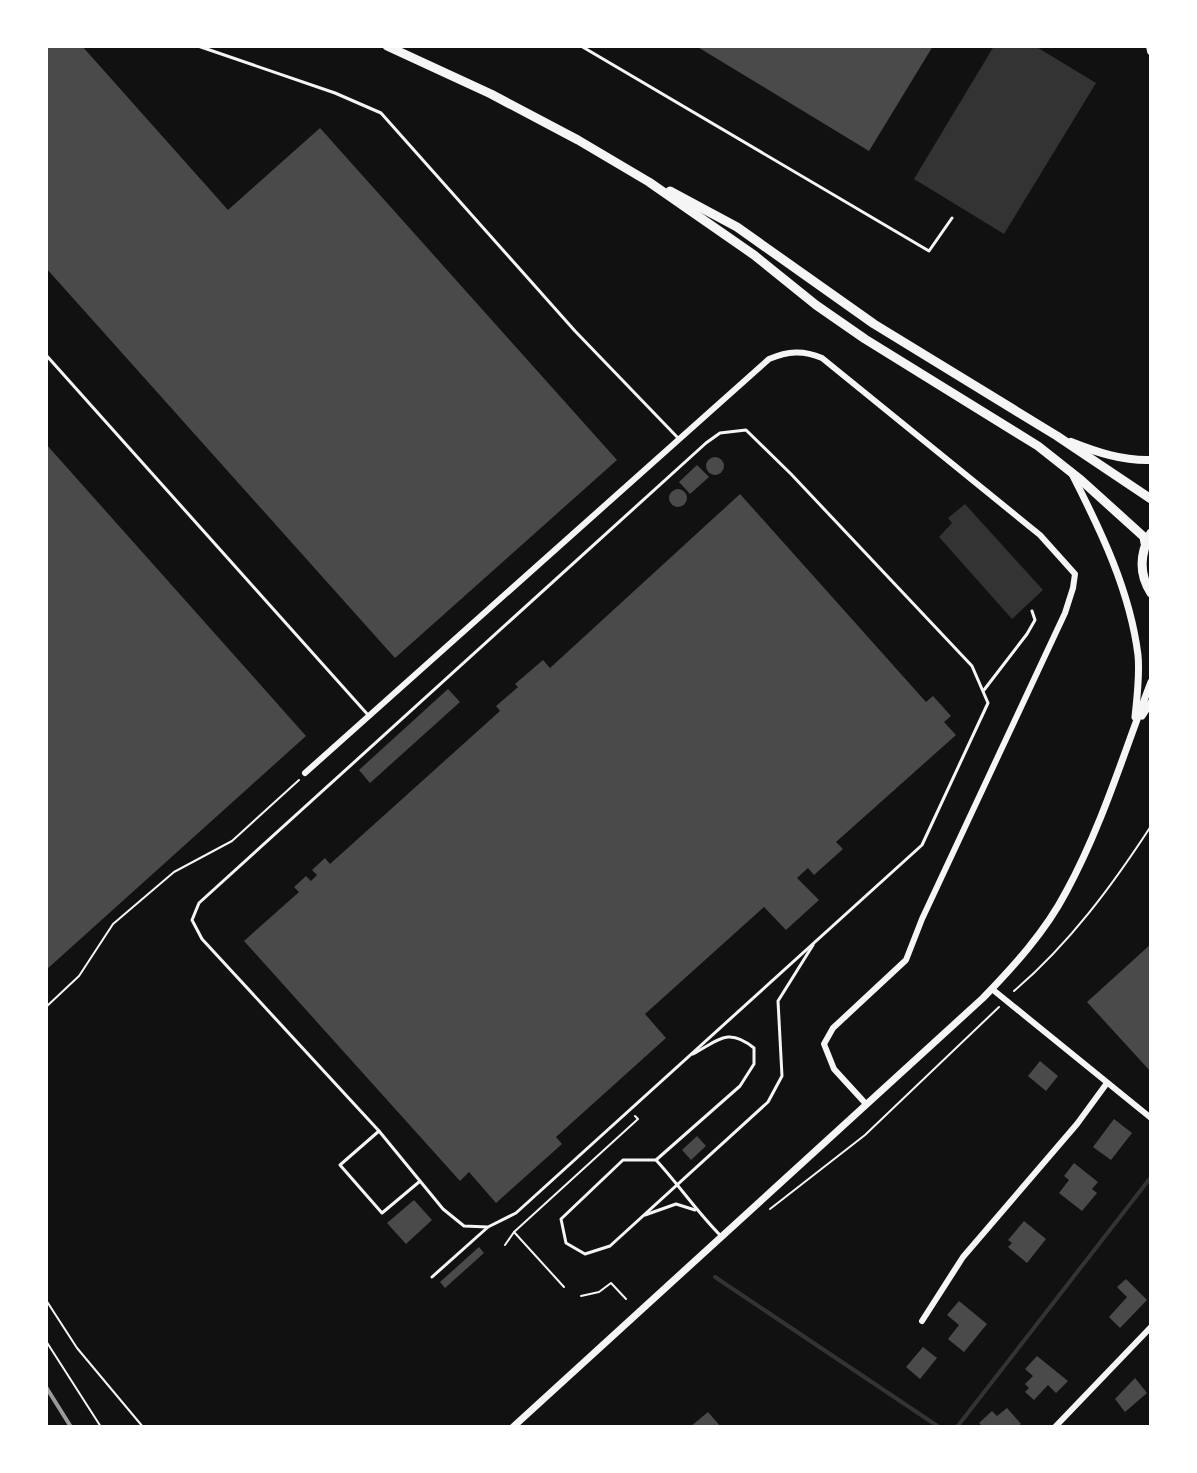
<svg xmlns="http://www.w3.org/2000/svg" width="1197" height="1473" font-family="Rubik,sans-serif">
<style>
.water{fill:#333}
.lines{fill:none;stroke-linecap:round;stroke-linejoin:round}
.stream{stroke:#333;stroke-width:4}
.building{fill:#4a4a4a}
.path{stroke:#f5f5f5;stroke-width:2}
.service{stroke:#f5f5f5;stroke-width:3}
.minor{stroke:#f5f5f5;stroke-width:6}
.tertiary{stroke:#f5f5f5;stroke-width:7}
.secondary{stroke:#f5f5f5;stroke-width:8}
.trunk{stroke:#f5f5f5;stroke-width:9}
.rail{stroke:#9a9a9a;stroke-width:4}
</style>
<rect width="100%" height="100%" fill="#111"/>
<g class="water">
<polygon points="994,46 1035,46 1096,83 1004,234 914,179"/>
<polygon points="965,504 1043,590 1012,619 939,537 952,523 948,518"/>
</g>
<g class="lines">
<g class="stream">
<polyline points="715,1277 939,1427"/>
<polyline points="957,1427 1151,1177"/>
</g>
</g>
<g class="building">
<polygon points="46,46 82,46 228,210 320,128 617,460 395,658 46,268"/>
<polygon points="696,46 933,46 869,151"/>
<polygon points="46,444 306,736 46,970"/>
<circle cx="715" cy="466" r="9"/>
<polygon points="697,465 709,477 690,494 679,482"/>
<circle cx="678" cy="498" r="9"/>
<polygon points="740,494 926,702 933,696 951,716 944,722 956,735 836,842 843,849 814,875 808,868 797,878 819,900 786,930 764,907 645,1014 666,1038 556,1137 562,1144 496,1203 469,1172 460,1181 244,941 299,892 294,887 306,876 311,881 317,875 312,870 325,858 330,864 500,711 496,706 518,687 515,684 543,660 550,668"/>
<polygon points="448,689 460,702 370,783 359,770"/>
<polygon points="1151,944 1151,1072 1087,1002"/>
<polygon points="1040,1061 1058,1076 1046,1091 1028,1076"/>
<polygon points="1114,1119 1132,1133 1111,1160 1093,1147"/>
<polygon points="697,1136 706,1146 691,1160 682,1150"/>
<polygon points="1074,1163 1098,1182 1092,1189 1097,1193 1082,1211 1059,1193 1069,1180 1064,1176"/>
<polygon points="414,1200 432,1220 406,1244 387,1223"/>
<polygon points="1024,1221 1046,1239 1027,1263 1008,1247 1012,1243 1008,1240"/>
<polygon points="479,1247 484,1253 445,1288 440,1282"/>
<polygon points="1126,1279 1147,1300 1120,1328 1109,1317 1127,1297 1117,1287"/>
<polygon points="959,1301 987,1324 964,1352 948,1339 959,1325 947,1315"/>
<polygon points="923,1347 937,1358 920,1379 906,1367"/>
<polygon points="1037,1356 1068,1381 1056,1393 1048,1385 1034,1400 1025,1392 1029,1388 1025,1384 1033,1376 1025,1369"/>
<polygon points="1135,1378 1147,1393 1125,1412 1115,1399"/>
<polygon points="1007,1408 1021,1424 1017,1427 983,1427 979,1423 992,1411 997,1416"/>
<polygon points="708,1412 721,1427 690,1427"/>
</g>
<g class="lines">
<g class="path">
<path d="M1014,991C1069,944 1112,886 1151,826"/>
<polyline points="46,1007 79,976 113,924 174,872 232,841 299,780"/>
<polyline points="770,1209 865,1135 999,1007"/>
<polyline points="514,1232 564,1287"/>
<polyline points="505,1245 514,1232 638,1119 635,1116"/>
<polyline points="581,1296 599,1292 611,1283 626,1299"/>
<polyline points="46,1300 77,1348 143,1427"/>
<polyline points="46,1341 101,1427"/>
</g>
<g class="service">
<polyline points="198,46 335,93 381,113 575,331 679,439"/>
<polyline points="581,46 929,251 952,218"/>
<polyline points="46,355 369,716"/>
<polyline points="984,690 1027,634 1035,620 1032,611"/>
<path d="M693,1054C719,1040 728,1027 754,1048V1064L740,1086L656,1160H623L561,1219L566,1243L585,1254L610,1246L768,1102L782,1076L778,1001L813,945"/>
<polyline points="379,1131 340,1165 382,1213 419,1182"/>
<path d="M656,1160C679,1185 697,1212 721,1236"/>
<polyline points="645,1215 676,1204 695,1210"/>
<polyline points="432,1277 488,1227 516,1213 922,845 988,703 972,666 791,474 746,430 720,433 706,443 199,903 192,920 202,939 379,1131 443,1209 464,1226 488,1227"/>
</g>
<g class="minor">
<path d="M305,773L769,359C788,351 803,350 822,358L1040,535L1075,574L1073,588L1065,613L922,919L906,960L833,1028L824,1044L834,1069L866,1104"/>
<polyline points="992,989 1151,1118"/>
<polyline points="922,1321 963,1257 1077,1124 1107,1083"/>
<polyline points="1055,1427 1151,1327"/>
</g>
<g class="tertiary">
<path d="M1072,474C1101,531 1130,591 1138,655C1140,675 1137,697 1135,717"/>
<polyline points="1142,716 1151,702"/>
<path d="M513,1427L983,998C1014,966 1045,932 1066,892C1102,826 1124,752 1151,682"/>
</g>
<g class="secondary">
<polyline points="1150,46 1151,51"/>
<path d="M1071,442C1096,452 1123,461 1151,460"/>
</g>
<g class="trunk">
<polyline points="387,46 491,94 578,140 649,182 754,255 816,305 865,339 1038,446 1081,480 1144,537 1145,543"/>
<polyline points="670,191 737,227 874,324 1057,436 1151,499"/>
<path d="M1151,533C1140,553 1138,573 1151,593"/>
</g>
<polyline class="rail" points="46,1387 71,1427"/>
</g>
<rect width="1197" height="1473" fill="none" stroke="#ffffff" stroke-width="96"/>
</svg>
